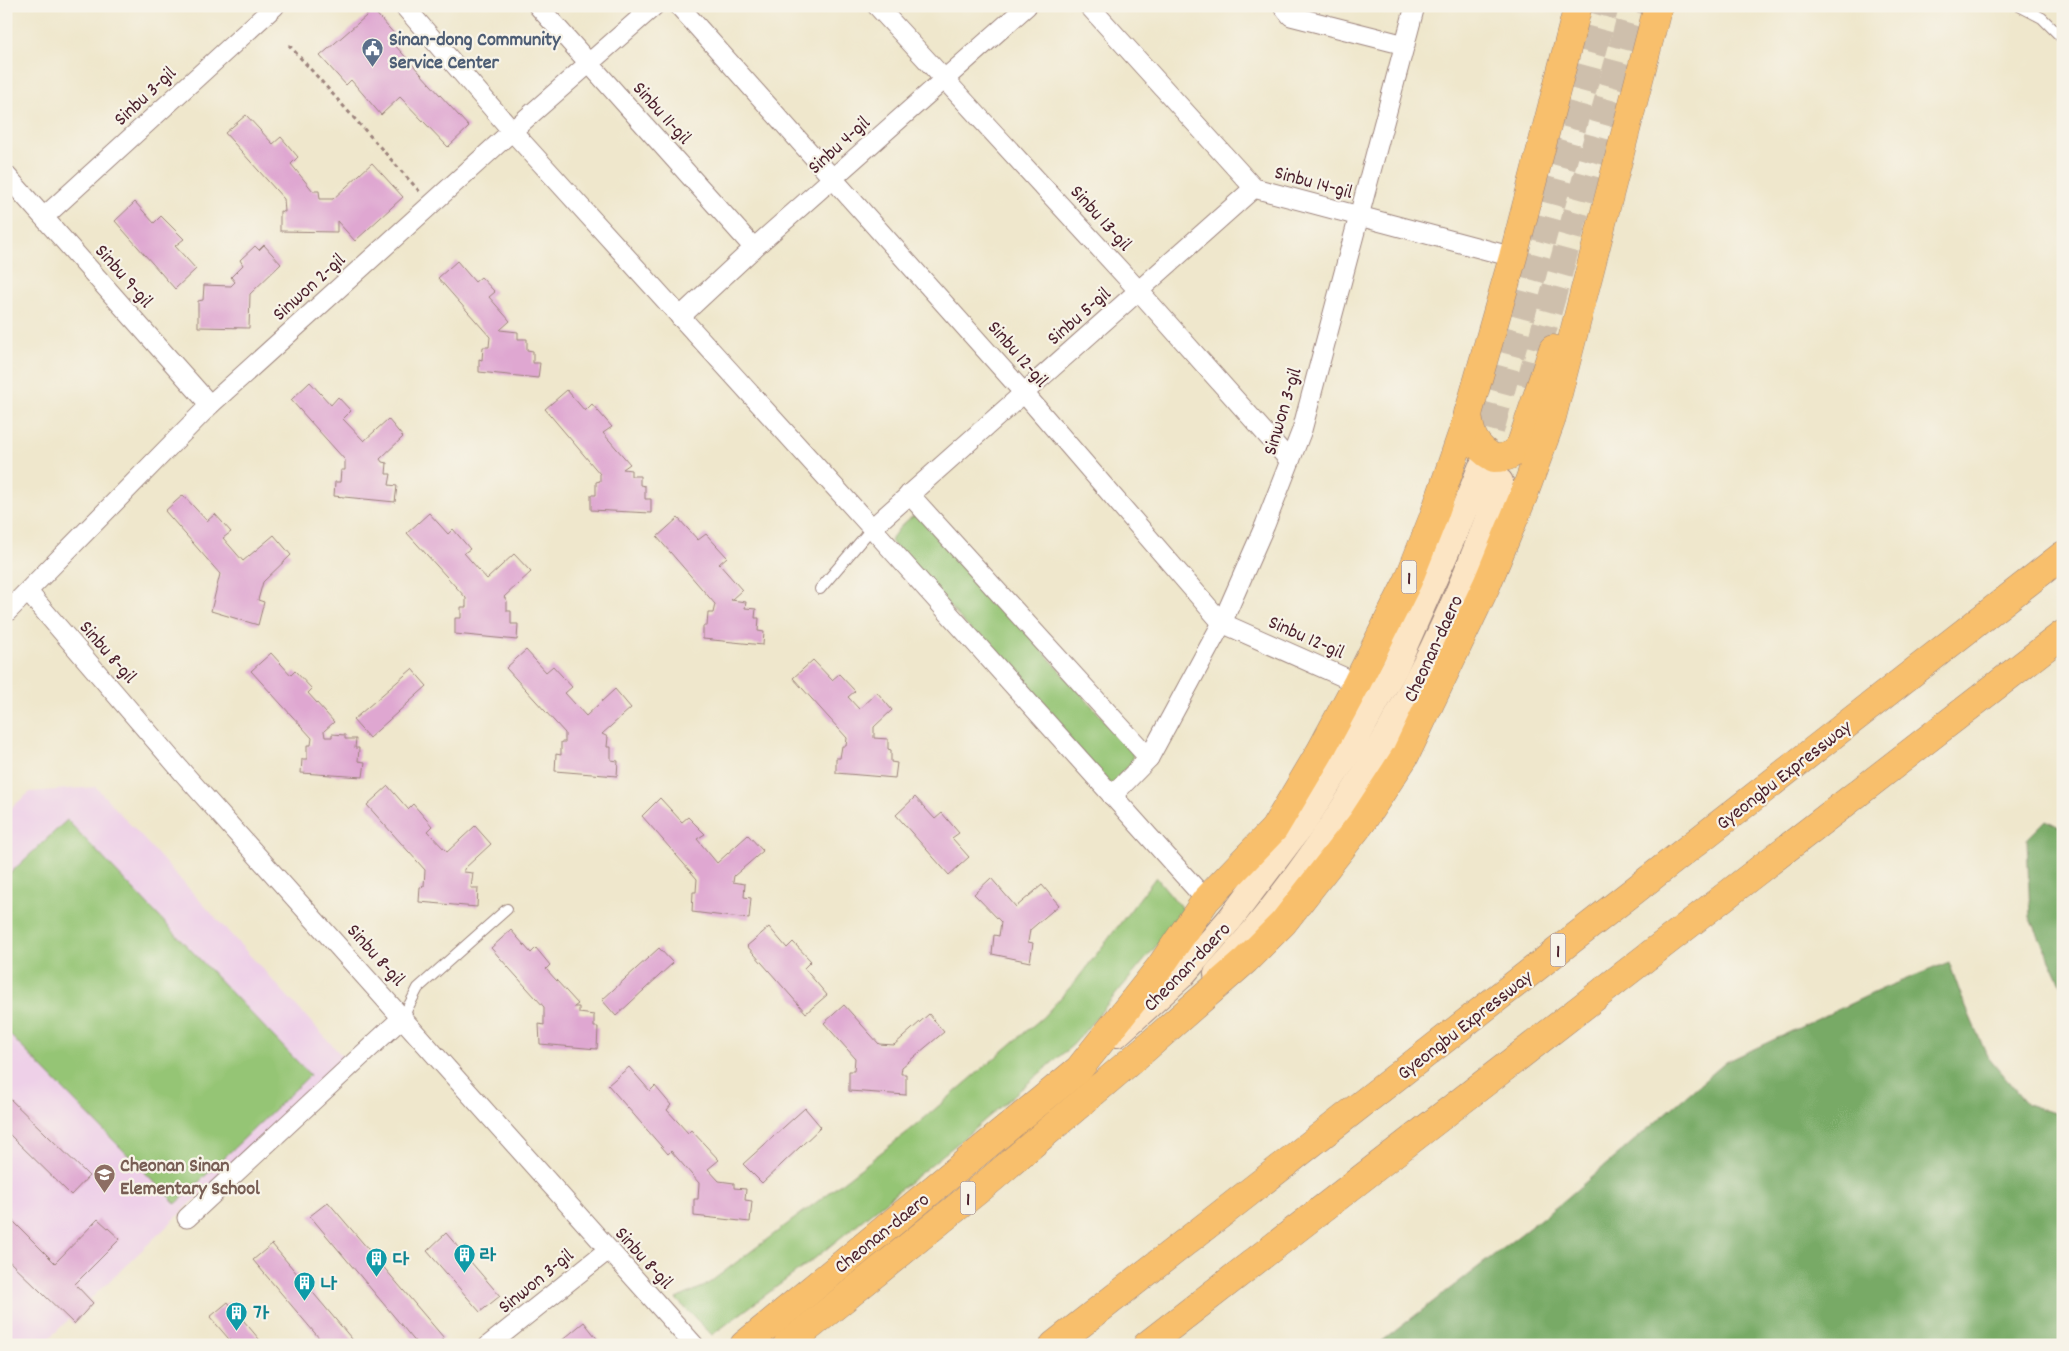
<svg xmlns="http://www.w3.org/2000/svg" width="2069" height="1351" font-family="Dekko,'Poor Story',sans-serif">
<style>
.built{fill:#eed0e8}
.green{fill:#95c574;stroke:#707250}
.forest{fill:#78aa66;stroke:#616448}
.building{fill:#dfa7d1}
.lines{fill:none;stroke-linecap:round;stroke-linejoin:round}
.secondary-tunnel{stroke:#cebfac;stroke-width:26;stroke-dasharray:26 13;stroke-linecap:butt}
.service-casing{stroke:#9c837c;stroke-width:12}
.minor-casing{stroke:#9c837c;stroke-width:21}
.secondary-casing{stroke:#9c837c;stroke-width:28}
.primary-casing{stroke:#9c837c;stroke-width:29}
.motorway-casing{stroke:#9c837c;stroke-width:29}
.path{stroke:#9c837c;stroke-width:3;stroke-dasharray:4 4;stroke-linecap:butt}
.service{stroke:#fff;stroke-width:10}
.minor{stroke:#fff;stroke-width:19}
.secondary{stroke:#fce5c4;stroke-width:26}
.primary{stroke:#f8bf6c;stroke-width:28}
.motorway{stroke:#f8bf6c;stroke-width:28}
.labels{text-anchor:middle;stroke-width:4.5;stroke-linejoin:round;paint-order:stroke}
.shield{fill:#f7f3e8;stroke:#7e5f64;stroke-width:1}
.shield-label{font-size:19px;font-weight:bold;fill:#4a1f2b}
.service-label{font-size:20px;font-weight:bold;fill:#4e5e75;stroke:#f7f3e8;text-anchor:start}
.street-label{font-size:20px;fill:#4a1f2b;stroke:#f7f3e8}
.education-label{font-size:20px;font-weight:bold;fill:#785e54;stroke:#f7f3e8;text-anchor:start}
.culture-label{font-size:20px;font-weight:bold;fill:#0d838f;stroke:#f7f3e8;text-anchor:start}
</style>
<rect width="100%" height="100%" fill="#f7f3e8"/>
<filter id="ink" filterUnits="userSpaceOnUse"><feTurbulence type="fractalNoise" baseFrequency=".02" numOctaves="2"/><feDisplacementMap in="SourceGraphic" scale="10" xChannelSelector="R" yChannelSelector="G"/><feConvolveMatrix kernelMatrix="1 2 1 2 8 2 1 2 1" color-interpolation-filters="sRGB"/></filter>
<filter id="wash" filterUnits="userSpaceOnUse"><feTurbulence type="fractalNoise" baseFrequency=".0096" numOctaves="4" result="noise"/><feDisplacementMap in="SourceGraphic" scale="20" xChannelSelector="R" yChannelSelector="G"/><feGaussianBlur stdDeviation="1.12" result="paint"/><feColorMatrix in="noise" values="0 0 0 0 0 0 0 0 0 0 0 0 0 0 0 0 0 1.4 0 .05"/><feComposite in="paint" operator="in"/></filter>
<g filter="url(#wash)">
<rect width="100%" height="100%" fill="#efe7cc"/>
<polygon class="built" points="96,787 344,1058 42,1345 21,1345 6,1330 6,812 30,792"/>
<g class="green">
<path d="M920,514L1133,752L1132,762L1111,785L891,542C894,531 909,516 920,514Z"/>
<polygon points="67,820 310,1075 176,1204 6,1031 6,877"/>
<polygon points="1156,877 1185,912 1074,1044 959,1142 814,1259 712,1335 676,1299 705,1286 834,1189 914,1127 1043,1017 1075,982"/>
</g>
<g class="forest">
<polygon points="2046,820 2063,829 2063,988 2030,917 2027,839"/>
<polygon points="1949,962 1962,998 1987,1056 2027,1104 2063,1116 2063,1345 1377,1345 1560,1204 1726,1062 1884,988"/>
</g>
<g id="blocks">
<g class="building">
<polygon points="373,10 397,37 392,42 469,127 448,147 400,97 381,115 351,80 346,85 320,56"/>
<polygon points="246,115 273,144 281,137 298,157 291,164 313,191 319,191 320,199 333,199 372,163 403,197 355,241 337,221 337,232 280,231 280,211 285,212 284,199 225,133"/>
<polygon points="135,202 154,223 161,216 184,239 175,246 196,269 175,289 115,221"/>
<polygon points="264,245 281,264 250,294 249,328 198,327 198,301 203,300 204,285 231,286 235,282 231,277 243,265 240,260 255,246 259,250"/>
<polygon points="457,261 475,282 481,277 495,292 489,297 510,321 500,330 518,332 518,339 527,339 527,350 533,351 533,363 540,363 538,378 479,372 479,359 482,360 483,347 489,347 490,337 438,278"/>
<polygon points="310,382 331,405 338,397 351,411 343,419 364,441 388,419 403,437 380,459 382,462 387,463 386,474 391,474 389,485 397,486 395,502 334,496 335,482 340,482 341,470 345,470 345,460 291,400"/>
<polygon points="567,390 585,411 592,404 612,427 603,433 630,464 623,469 631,470 631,476 640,476 640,485 645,486 645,499 651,499 651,513 591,510 591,495 596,495 596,482 600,481 600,474 545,409"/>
<polygon points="183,495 207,521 215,514 231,532 223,538 243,561 274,535 291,555 263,582 258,600 264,602 258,625 211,611 220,574 165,511"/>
<polygon points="429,513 448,534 453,529 470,549 464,553 487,579 514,554 531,572 504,597 507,601 507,611 511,611 511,624 518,624 517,640 455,634 455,618 461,618 461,607 466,607 466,598 407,533"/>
<polygon points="678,518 698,540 706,534 727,557 719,564 742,590 731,600 746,602 745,608 756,609 755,618 759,618 758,631 764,632 763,645 703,639 703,626 707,626 708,613 713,613 715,604 657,537"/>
<polygon points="526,650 546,672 553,666 572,687 565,693 586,716 615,689 631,708 602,734 608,737 607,747 611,747 611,760 618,761 617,776 555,771 556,754 561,755 561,742 565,742 565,733 506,668"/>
<polygon points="271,653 291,675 295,671 312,689 308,693 334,722 324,731 325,737 332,737 332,734 345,735 345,739 356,739 355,748 359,748 358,761 365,762 363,777 301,773 302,759 307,759 307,745 311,745 312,738 251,671"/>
<polygon points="813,660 832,680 839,674 855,691 848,697 859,709 877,692 892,710 874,727 874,738 888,739 888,749 891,750 891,762 897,763 895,778 836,773 836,758 840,758 842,746 846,746 847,738 793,678"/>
<polygon points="412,669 427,686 369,738 353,720"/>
<polygon points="388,786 408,809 413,804 432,826 427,831 447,852 475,826 491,844 464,869 464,872 473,873 471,888 478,888 477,907 419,902 420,887 424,886 425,870 367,805"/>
<polygon points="915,797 935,819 942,813 959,833 952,838 969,857 949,875 896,815"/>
<polygon points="660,798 682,822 688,817 705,834 697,839 717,863 748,835 763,851 734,876 733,882 745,884 744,897 751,898 749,919 692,912 693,892 696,892 697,879 642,816"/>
<polygon points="991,878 1016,907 1042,885 1059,905 1030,930 1028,942 1033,943 1030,962 992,954 994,935 999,936 1001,922 974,894"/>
<polygon points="769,927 787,948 793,942 811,961 804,968 827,995 806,1013 747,946"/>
<polygon points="511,930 531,953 536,948 550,965 546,969 578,1004 574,1007 579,1007 579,1013 594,1015 594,1027 598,1027 597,1049 540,1044 539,1024 544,1025 544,1007 491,948"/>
<polygon points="659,948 673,963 616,1016 602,1000"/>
<polygon points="844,1005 879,1044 894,1045 929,1014 944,1032 902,1067 901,1074 906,1074 906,1095 849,1091 849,1071 854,1071 855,1058 824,1023"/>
<polygon points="629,1067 650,1091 655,1086 671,1105 667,1110 688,1133 691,1130 719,1160 708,1169 719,1181 734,1183 734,1188 746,1189 745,1200 752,1201 750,1222 694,1216 694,1199 698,1199 699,1183 671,1151 668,1154 608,1085"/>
<polygon points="6,1095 89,1176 71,1195 6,1131"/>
<polygon points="805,1108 821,1127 762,1183 743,1164"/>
<polygon points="328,1202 444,1338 436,1345 418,1345 310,1216"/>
<polygon points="6,1214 55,1263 98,1219 120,1239 75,1284 93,1303 74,1324 6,1258"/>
<polygon points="446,1233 500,1296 480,1312 427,1251"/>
<polygon points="272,1244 357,1345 325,1345 253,1260"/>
<polygon points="228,1302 264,1345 234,1345 210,1317"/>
<polygon points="584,1322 602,1345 562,1345 560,1342"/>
</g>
</g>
</g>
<g filter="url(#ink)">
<use href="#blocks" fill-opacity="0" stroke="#9c837c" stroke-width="1"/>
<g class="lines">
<g class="secondary-tunnel">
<polyline points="1528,387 1633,6"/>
<polyline points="1481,468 1606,6"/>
</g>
<defs>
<g id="service">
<polyline points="2019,6 2042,18 2063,39"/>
<polyline points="820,589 872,528"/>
<polyline points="403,1017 418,988 507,909"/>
</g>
<g id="minor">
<polyline points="404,6 512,131 872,528 1206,900"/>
<polyline points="538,6 754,248"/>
<polyline points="679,6 1023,392 1222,623 1357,683"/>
<polyline points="877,6 1139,291 1290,461"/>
<polyline points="1089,6 1254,188 1513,257"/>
<polyline points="1283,6 1291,16 1405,45"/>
<polyline points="6,175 210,405"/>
<polyline points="44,217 275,6"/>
<polyline points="680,317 754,248 1027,6"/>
<polyline points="909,494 1149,758"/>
<polyline points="872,528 1254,188"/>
<polyline points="28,592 185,775 694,1345"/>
<polyline points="6,613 210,405 512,131 654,6"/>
<polyline points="1112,796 1149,758 1222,623 1265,525 1302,430 1415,6"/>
<polyline points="187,1218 403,1017"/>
<polyline points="489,1345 608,1250"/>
</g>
<g id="secondary">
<path d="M1217,974C1313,868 1395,736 1453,605C1470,565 1488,524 1500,482"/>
<polyline points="1117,1034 1181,976 1231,918 1303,823 1351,748 1395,667 1457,527 1481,468"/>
</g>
<g id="primary">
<path d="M1468,413C1470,434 1474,447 1494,458C1507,458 1514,455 1521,444L1553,349"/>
<polyline points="744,1345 1079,1069 1160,967 1206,900 1274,829 1320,752 1357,683 1408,581 1433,518 1465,425 1513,257 1578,6"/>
<polyline points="787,1345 987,1183 1146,1048 1246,960 1283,923 1362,822 1405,756 1487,584 1523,497 1551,421 1658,6"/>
</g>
<g id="motorway">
<polyline points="1054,1345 2063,555"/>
<polyline points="1147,1345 2063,634"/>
</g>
</defs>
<use href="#service" class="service-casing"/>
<use href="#minor" class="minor-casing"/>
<use href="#secondary" class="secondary-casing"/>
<use href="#primary" class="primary-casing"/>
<use href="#motorway" class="motorway-casing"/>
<polyline class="path" points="289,45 420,192"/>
<use href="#service" class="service"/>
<use href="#minor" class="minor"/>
<use href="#secondary" class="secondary"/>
<use href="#primary" class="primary"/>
<use href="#motorway" class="motorway"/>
</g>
</g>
<defs>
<symbol id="civic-pin" viewBox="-11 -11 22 30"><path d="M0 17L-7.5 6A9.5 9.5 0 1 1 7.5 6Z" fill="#5c6f8a" stroke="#f7f3e8"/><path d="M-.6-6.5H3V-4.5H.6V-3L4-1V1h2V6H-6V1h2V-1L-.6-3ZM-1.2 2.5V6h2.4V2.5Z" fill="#fff"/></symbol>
<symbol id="school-pin" viewBox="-11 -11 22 30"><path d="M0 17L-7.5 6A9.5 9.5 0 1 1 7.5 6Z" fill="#8d6e63" stroke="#f7f3e8"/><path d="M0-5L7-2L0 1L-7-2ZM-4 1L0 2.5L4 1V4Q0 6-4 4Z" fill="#fff"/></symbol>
<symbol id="building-pin" viewBox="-11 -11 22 30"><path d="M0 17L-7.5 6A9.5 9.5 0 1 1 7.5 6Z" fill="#0f9aa8" stroke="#f7f3e8"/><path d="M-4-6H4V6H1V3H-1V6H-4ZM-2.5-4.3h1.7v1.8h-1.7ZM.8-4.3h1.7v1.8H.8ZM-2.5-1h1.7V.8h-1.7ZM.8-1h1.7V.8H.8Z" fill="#fff"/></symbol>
</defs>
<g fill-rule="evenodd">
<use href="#civic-pin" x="360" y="36" width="25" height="34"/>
<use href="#school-pin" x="92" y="1162" width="25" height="34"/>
<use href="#building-pin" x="452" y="1242" width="25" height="34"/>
<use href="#building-pin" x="364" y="1246" width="25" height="34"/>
<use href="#building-pin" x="292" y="1270" width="25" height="34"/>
<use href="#building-pin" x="224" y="1300" width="25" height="34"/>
</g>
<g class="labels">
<g class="shield">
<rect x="1401.5" y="560.5" width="15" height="33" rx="4"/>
<rect x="1550.5" y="933.5" width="15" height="33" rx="4"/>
<rect x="960.5" y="1181.5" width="15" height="33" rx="4"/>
</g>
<g class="shield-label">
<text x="1409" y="584">1</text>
<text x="1558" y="957">1</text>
<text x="968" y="1205">1</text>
</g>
<g class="service-label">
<text x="389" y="45">Sinan-dong Community<tspan x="389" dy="23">Service Center</tspan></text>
</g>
<g class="street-label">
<text transform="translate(144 95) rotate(-43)" y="7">Sinbu 3-gil</text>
<text transform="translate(663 112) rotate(48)" y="7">Sinbu 11-gil</text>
<text transform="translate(838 144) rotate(-42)" y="7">Sinbu 4-gil</text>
<text transform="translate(1314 181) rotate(15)" y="7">Sinbu 14-gil</text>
<text transform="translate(1102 217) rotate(48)" y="7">Sinbu 13-gil</text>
<text transform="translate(125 275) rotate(49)" y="7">Sinbu 9-gil</text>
<text transform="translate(308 286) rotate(-42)" y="7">Sinwon 2-gil</text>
<text transform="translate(1078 315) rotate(-41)" y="7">Sinbu 5-gil</text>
<text transform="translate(1019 353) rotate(49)" y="7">Sinbu 12-gil</text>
<text transform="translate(1281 411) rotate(-73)" y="7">Sinwon 3-gil</text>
<text transform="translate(1307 636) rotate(24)" y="7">Sinbu 12-gil</text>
<text transform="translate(1432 648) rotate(-65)" y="7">Cheonan-daero</text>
<text transform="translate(109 651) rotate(49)" y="7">Sinbu 8-gil</text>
<text transform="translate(1783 774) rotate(-38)" y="7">Gyeongbu Expressway</text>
<text transform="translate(377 954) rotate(48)" y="7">Sinbu 8-gil</text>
<text transform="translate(1186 966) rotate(-46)" y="7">Cheonan-daero</text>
<text transform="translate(1464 1024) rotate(-38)" y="7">Gyeongbu Expressway</text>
<text transform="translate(881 1232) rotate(-39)" y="7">Cheonan-daero</text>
<text transform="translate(645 1257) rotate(48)" y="7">Sinbu 8-gil</text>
<text transform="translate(535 1280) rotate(-39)" y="7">Sinwon 3-gil</text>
</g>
<g class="education-label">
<text x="120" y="1171">Cheonan Sinan<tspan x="120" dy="23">Elementary School</tspan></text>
</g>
<g class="culture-label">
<text x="480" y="1261">라</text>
<text x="393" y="1265">다</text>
<text x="321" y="1290">나</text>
<text x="253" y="1319">가</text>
</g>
</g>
<rect width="2069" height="1351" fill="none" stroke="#f7f3e8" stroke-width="25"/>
</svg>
